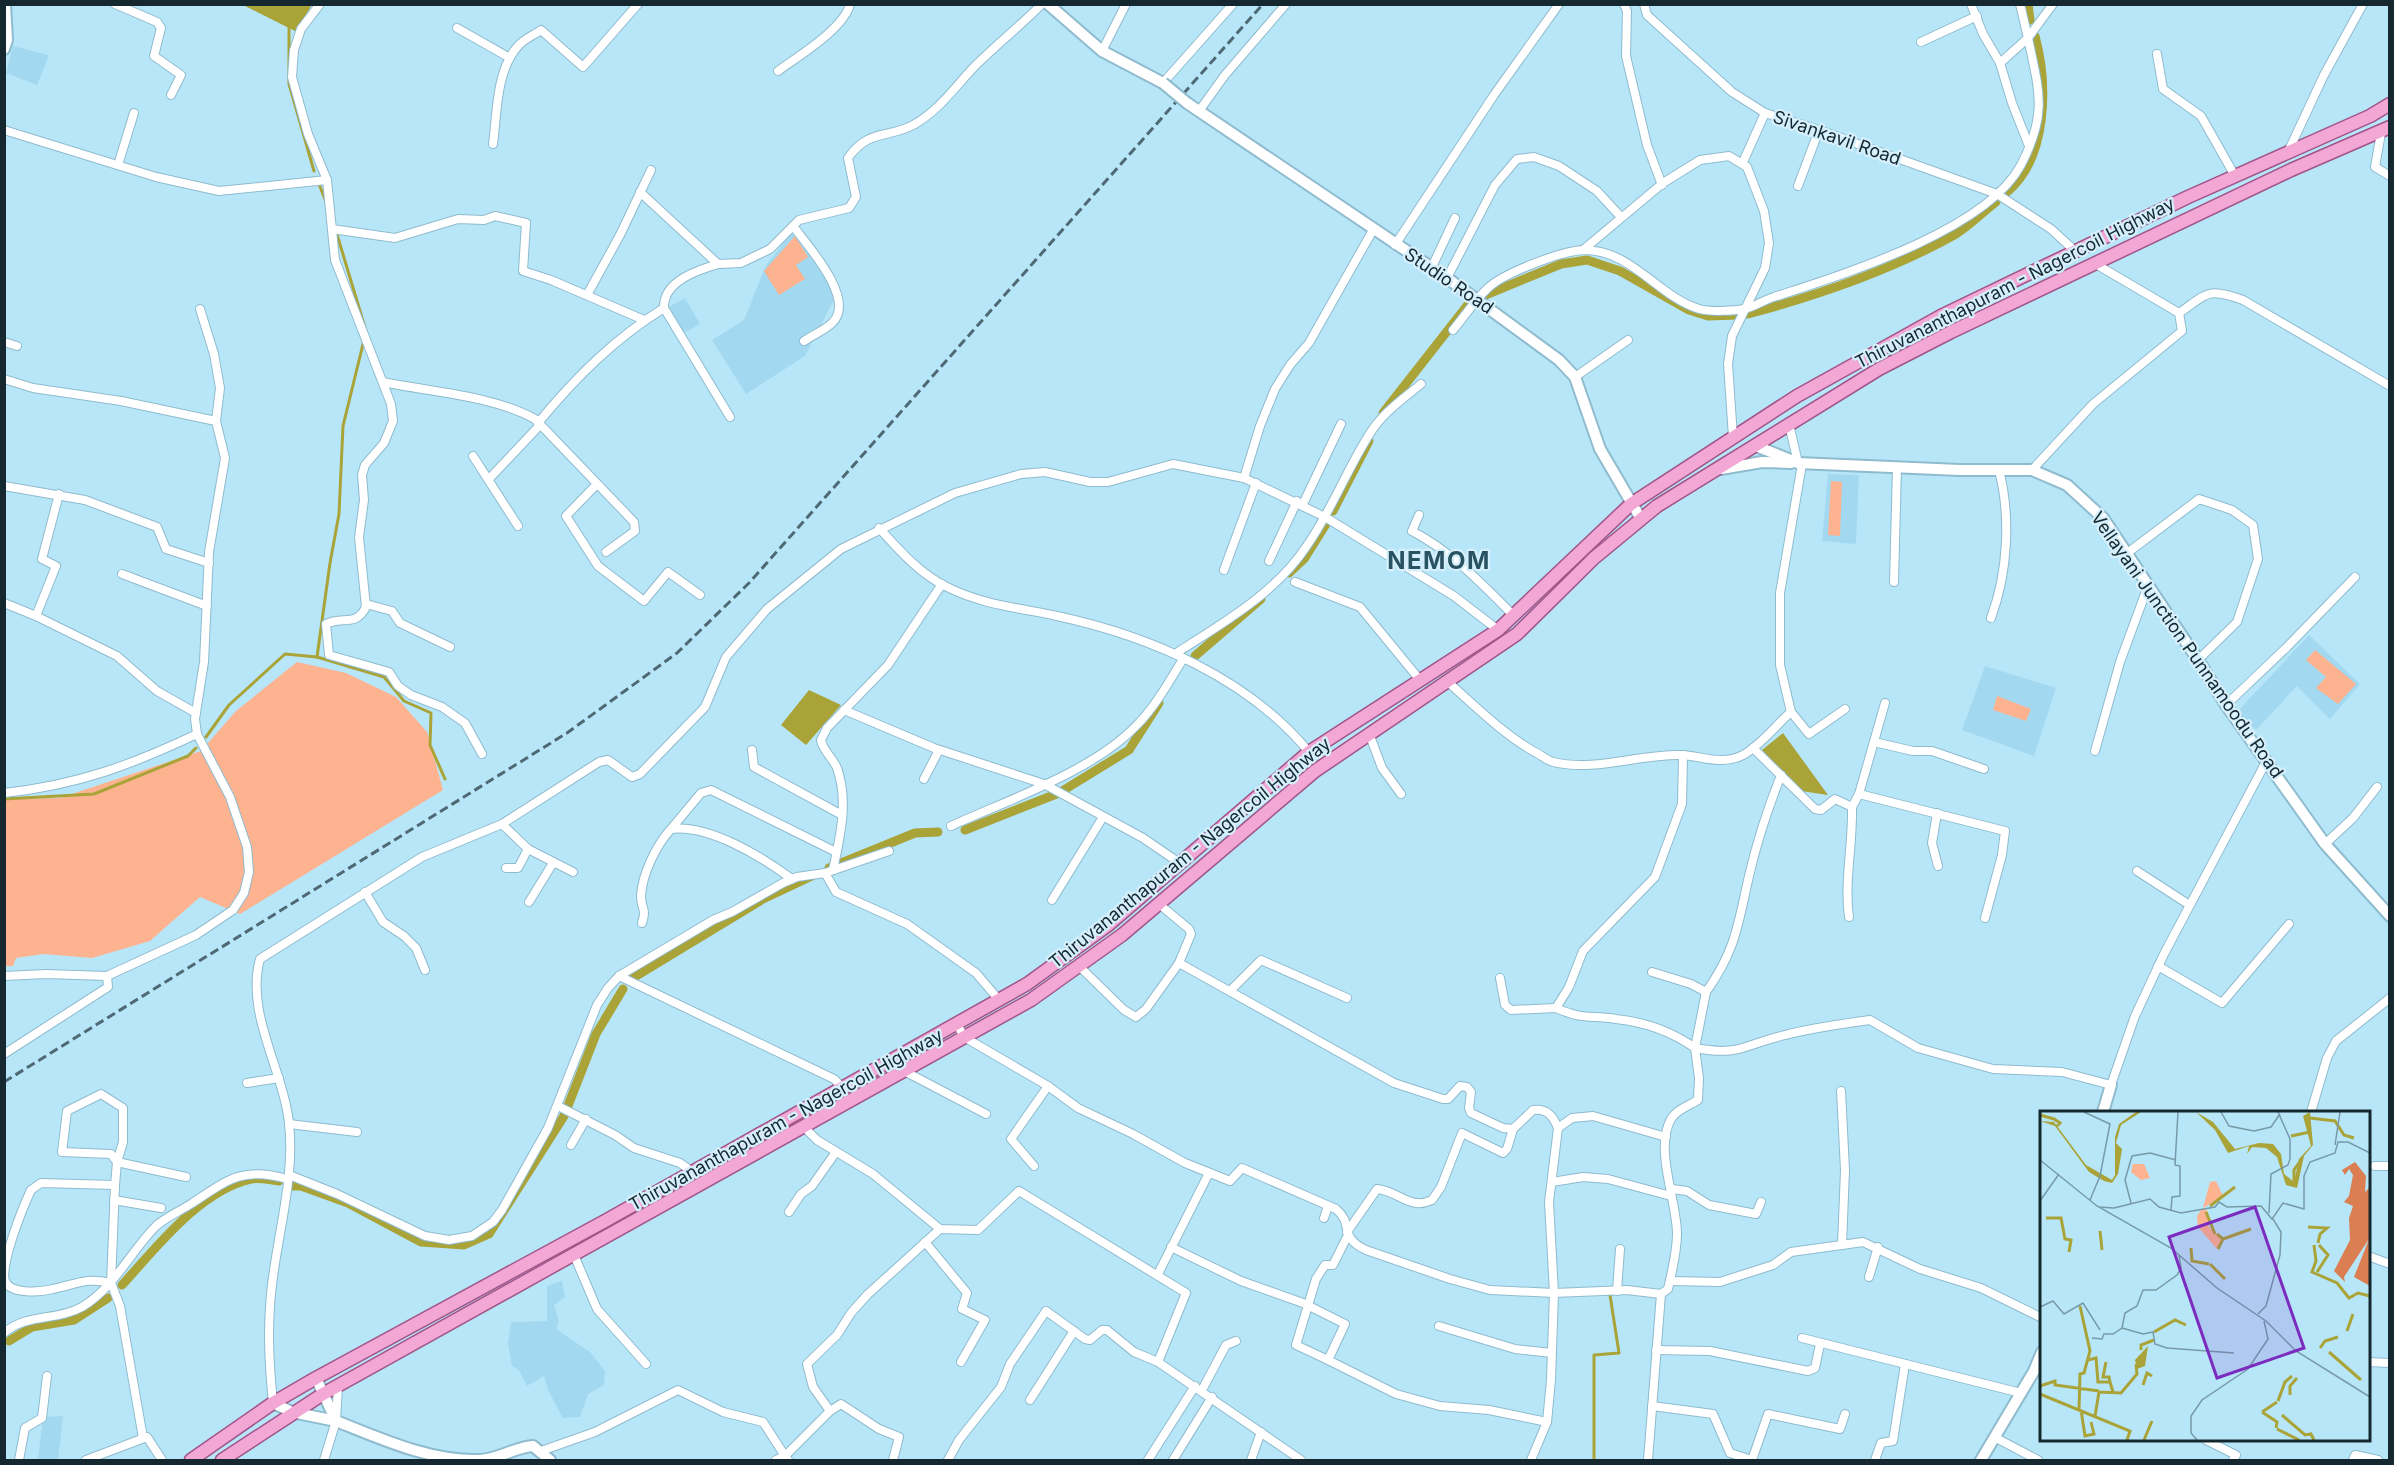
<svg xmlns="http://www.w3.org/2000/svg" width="2394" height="1465" font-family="Inter,sans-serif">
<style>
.built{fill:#a3d9f0}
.green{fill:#fdb390}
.water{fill:#aaa337}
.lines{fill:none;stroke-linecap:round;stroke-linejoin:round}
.stream{stroke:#aaa337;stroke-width:3}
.canal{stroke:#aaa337;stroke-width:9}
.street-casing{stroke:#8fbbce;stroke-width:10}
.secondary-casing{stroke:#8fbbce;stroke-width:14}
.primary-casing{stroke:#a05588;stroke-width:15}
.street{stroke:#fff;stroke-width:8}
.secondary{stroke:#fff;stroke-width:10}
.primary{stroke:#f3a7d4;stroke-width:12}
.rail{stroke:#4e6974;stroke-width:3;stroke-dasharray:9 4.5;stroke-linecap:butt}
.secondary-bridge-casing{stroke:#8fbbce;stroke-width:14;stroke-linecap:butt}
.secondary-bridge{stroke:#fff;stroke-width:10}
.labels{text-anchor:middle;stroke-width:4.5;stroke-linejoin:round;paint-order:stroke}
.street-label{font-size:18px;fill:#16282f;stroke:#d5f0fc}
.district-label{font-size:24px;font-weight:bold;letter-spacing:1.5px;fill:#295363;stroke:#d5f0fc}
.inset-river{fill:none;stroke:#aaa337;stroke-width:3}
.inset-road{fill:none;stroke:#779aa8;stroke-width:1.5}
.view{fill:#7b2cbf;fill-opacity:0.15;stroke:#7b2cbf;stroke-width:3}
.inset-edge{fill:none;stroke:#16282f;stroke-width:3}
</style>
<rect width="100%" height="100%" fill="#b8e6f9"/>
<g class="built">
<polygon points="13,46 49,55 37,85 6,73"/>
<polygon points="794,230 836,296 805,356 746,394 712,340 744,320 766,265"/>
<polygon points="685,298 700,324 682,334 665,309"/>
<polygon points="1828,474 1859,475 1856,544 1822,541"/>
<polygon points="2309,635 2360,684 2330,719 2297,686 2256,730 2237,712"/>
<polygon points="1985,666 2056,688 2034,756 1962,730"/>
<polygon points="562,1281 565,1297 554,1305 559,1322 556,1329 590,1352 605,1371 604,1385 588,1394 580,1417 563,1418 548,1390 544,1376 527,1386 519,1370 512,1366 508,1343 511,1322 547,1321 547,1286"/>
<polygon points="63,1416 58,1460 38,1460 43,1417"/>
</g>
<g class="green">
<polygon points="795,236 808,257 796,265 805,279 779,295 764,271"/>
<polygon points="1831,481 1842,482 1840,536 1828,535"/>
<polygon points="2315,650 2356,684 2338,704 2316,688 2326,677 2306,660"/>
<polygon points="297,662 346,673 396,697 427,732 443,790 240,914 200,897 150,941 92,958 43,954 16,958 13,966 5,966 5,799 60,798 201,751 236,711"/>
<polygon points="1997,696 2031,709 2026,721 1993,710"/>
</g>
<g class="water">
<polygon points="312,4 297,32 243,5"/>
<polygon points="809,690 841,705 806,745 781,725"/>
<polygon points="1783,733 1828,795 1801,791 1762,750"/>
</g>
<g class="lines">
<g class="stream">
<polyline points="289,25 289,84 314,171"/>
<polyline points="319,184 326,202"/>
<polyline points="336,231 366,331"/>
<polyline points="317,657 330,563 339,514 343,426 364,340"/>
<polyline points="206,737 229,705 285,654 317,657 384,677 404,701 431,713 430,745 445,779"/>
<polyline points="4,799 94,794 188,756 196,748"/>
<polyline points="1594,1460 1594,1355 1619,1353 1610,1295"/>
</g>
<g class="canal">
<polyline points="2028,4 2030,20"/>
<path d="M2007,192C2048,158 2048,84 2035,36"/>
<polyline points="1483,296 1561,264 1587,260 1620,271 1689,310 1708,316 1739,315"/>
<path d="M1748,314C1819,295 1892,270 1956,234C1970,225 1983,212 1996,202"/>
<polyline points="1383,413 1470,302"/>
<polyline points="1333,511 1369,441"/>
<polyline points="1289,573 1304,559 1326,524"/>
<polyline points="1195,656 1261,599"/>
<polyline points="965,830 1059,793 1129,750 1159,703"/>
<polyline points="829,868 915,833 938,832"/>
<polyline points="633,978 763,899 814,875"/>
<polyline points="292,1186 301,1186 348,1203 421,1242 464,1245 489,1234 564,1116 596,1034 623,989"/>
<path d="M122,1285C155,1249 200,1190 251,1179C259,1177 270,1180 279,1181"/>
<polyline points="9,1341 32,1327 74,1320 108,1298"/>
</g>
<defs>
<g id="street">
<polyline points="115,4 157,22 161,28 154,56 181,75 171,95"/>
<path d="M320,4L301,29L294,50L292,77L308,134L327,180L335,260L391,404L393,421L384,443L365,465L362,475L364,500L359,537L366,607C355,628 343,615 326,624L329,655L389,672L398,686L411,695L442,707L465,723L482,754"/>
<polyline points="1624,4 1627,11 1626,56 1647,145 1662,185"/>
<polyline points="1644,4 1647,15 1732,92 1765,113 1819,130 1997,194 2051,229 2076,252"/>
<polyline points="2020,4 2028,38 2053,4"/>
<polyline points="457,28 510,58"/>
<polyline points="1921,42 1977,16"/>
<polyline points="1102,51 1126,4"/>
<polyline points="2157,54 2163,89 2201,116 2235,176"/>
<polyline points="2000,63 2012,103 2029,146"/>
<path d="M778,71C798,56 844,29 850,4"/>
<polyline points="1163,83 1233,4"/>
<polyline points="1199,111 1225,75 1286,4"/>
<polyline points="4,130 156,177 219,191 327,180"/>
<polyline points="2381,133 2375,167 2390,176"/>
<path d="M493,144C497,114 496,70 518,46C524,39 534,35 541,30L583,67L638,4"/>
<polyline points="2288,152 2324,75 2363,4"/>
<polyline points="1743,162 1765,113"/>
<polyline points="118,165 134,113"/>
<polyline points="1798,186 1819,130"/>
<path d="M640,192L718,264L741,263L770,249L799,220L849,208L856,197L848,158C869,128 889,139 915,124C940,109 955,87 974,67C996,45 1020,26 1042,4"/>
<path d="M793,226C808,246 857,300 832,323C825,330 813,335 804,341"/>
<polyline points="332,229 395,238 458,219 484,220 495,216 526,223 523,271 551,280 644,320"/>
<polyline points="1395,245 1494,95 1559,4"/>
<polyline points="1583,250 1663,183 1700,160 1729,156 1747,167 1764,211 1769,243 1765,268 1732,336 1728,364 1733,437"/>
<path d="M718,264C698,270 663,281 664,308L730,417"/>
<polyline points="1431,269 1455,218"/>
<polyline points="1447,278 1495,185 1517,159 1534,157 1559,166 1597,191 1621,217"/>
<polyline points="587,295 620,235 651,170"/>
<path d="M2179,313C2208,293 2208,287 2243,300L2390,386"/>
<path d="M1453,330C1464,317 1475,300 1488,288C1504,273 1561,251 1584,250C1632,250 1657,296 1699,309C1710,312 1734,311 1744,309C1754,307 1764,300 1774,297C1841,275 1986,231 2021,165C2048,113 2039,91 2028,38L2000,63L1983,34L1971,4"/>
<polyline points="4,342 17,346"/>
<polyline points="1575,377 1628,340"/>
<polyline points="4,379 33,388 121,401 216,421 220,388 214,354 200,309"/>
<path d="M383,382C431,392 491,395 535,419L634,522L635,531L606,552"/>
<path d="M538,423C575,378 614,339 664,308"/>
<polyline points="1789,424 1798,463"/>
<polyline points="473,456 518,526"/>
<polyline points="1802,464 1780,593 1780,665 1791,712 1809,734 1845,709"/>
<polyline points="2032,470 2093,404 2182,331 2179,313 2094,263"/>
<polyline points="1244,478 1260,426 1275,389 1290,365 1309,343 1373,230"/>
<polyline points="489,479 540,425"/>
<polyline points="597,484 566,516 598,566 644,601 668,572 700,595"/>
<polyline points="4,486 85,500 157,527 166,549 209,563"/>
<polyline points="1303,504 1341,424"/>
<path d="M1419,515L1412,531C1452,552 1482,584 1514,616"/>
<path d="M879,528C900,551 920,574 947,587C983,605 1020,608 1057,616C1150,636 1248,678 1309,752"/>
<polyline points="2126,554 2199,499 2232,510 2253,525 2258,559 2237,622 2198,660"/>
<polyline points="1269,561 1297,501"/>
<polyline points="1224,570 1256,483"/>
<polyline points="122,574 207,606"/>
<polyline points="1295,582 1360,607 1420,680"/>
<polyline points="1894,582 1897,467"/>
<polyline points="4,603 36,616 56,566 42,559 59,494"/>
<polyline points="366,604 392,611 400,623 450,647"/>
<polyline points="36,616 117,656 157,691 196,713"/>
<path d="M1991,618C2008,572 2011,517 1999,470"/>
<path d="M1175,654C1221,624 1275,594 1306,547C1331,512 1346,471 1369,435C1381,414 1403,399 1421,384"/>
<path d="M1448,682C1476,707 1501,732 1533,751C1540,754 1546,760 1553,762C1595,772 1639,754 1681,755C1702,756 1722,766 1743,755C1761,745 1776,725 1791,712"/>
<polyline points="2226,705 2287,647 2355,577"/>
<polyline points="844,710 934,748 1044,784 1143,838 1181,864"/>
<polyline points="1370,736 1382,768 1401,794"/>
<polyline points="1874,742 1913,751 1932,751 1984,769"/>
<polyline points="1753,748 1815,809 1821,810 1835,799 1852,807 1859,794 1885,703"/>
<polyline points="752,750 754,767 842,815"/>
<polyline points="2095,751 2120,662 2148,586"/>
<path d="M1683,755L1682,804L1655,877L1583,951L1569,987L1556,1008C1583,1020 1589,1015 1616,1019C1645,1022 1671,1031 1695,1048L1706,992"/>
<polyline points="924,779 939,750"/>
<path d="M4,793C78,785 131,765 197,734"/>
<polyline points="1859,794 2005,831 2002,855 1985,918"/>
<polyline points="1937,813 1932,843 1938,866"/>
<polyline points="502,824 528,849 573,872"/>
<path d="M951,826C1008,800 1093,771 1136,726C1155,707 1169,682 1183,659"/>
<polyline points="671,829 701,793 711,790 836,852"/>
<polyline points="2325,844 2353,818 2377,787"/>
<polyline points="506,868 518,868 528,849"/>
<path d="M833,870C840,837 849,801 837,768C833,758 823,751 821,740L827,728L888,665L942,584"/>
<polyline points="2137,871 2188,904"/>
<polyline points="825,873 836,892 907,924 976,973 999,1000"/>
<polyline points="365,892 383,922 404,936 416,948 425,970"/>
<polyline points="1052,900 1103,817"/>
<polyline points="529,902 553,863"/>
<path d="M1159,904L1189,929L1191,934L1179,963L1394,1083L1443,1099H1448L1460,1086L1467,1087L1471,1092L1469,1108L1471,1113L1503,1128L1513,1129L1533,1110C1547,1108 1553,1116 1558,1128L1549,1202L1554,1293L1551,1380L1547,1422L1531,1460"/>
<path d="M1849,917C1844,881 1853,844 1852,807"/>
<path d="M642,923C647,908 641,909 641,896C642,874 657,844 671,829C709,824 762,857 792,879"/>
<polyline points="1079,966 1124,1010 1136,1017 1146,1009 1179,963"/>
<polyline points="2158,966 2222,1003 2289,924"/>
<path d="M1652,972L1691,984L1706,992C1736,950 1738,924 1749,876C1757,841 1768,808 1781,775"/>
<polyline points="4,976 46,974 107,976 196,935 233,910 244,893 249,872 247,847 230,797 197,734 195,719 204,662 209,552 225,458 216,421"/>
<polyline points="619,976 834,1079 842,1087"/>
<polyline points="1500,978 1505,1005 1511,1010 1556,1008"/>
<polyline points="1230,991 1261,960 1347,998"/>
<path d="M957,1024L964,1037L1048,1086L1078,1108L1133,1134L1185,1163L1230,1181L1242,1168L1336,1209C1355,1225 1337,1236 1366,1250L1450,1279L1490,1290L1554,1293L1627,1290L1661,1294L1668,1289C1672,1272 1677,1251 1677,1234C1677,1201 1654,1149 1671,1119C1676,1110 1690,1105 1698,1100L1699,1078L1695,1048C1739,1056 1741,1046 1781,1036C1810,1028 1840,1024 1870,1020L1918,1048L1993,1069L2062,1072L2111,1085L2135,1016L2164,954L2267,760"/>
<polyline points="4,1054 108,987 107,976"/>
<polyline points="906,1072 986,1114"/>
<polyline points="247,1083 279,1078"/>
<polyline points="1841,1091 1845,1170 1842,1245"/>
<polyline points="558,1106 615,1135 634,1148 680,1163 691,1171"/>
<polyline points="2311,1112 2327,1058 2336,1041 2390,998"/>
<polyline points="289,1124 357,1132"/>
<polyline points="803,1126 817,1140 873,1174 940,1229 978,1230 1019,1191 1186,1293 1158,1362 1301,1460"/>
<polyline points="1558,1128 1572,1118 1593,1116 1666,1137"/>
<polyline points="571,1145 586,1119"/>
<polyline points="1034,1166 1011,1139 1048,1086"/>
<polyline points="2375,1166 2390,1166"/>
<polyline points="289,1175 337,1194 425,1236 449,1240 472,1236 493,1222 502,1210 548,1128 597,1005 608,988 619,976 713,920 732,912 783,883 797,877 825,873 889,851"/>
<polyline points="1552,1182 1583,1177 1608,1179 1671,1196"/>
<polyline points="1672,1189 1687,1191 1709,1205 1756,1214 1761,1202"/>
<polyline points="114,1200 161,1208"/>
<polyline points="789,1212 801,1194 812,1186 836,1152"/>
<polyline points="1324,1218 1328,1206"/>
<path d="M1347,1232L1377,1189C1397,1190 1410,1211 1432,1200L1441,1187L1462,1133L1503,1153L1507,1149L1513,1129"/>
<polyline points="925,1242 967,1293 962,1309 985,1320 961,1362"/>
<polyline points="1171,1247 1241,1281 1303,1303 1345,1324 1328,1360 1396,1394 1440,1406 1489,1410 1547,1422"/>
<polyline points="574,1255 597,1309 646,1364"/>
<polyline points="2368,1256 2390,1264"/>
<polyline points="1158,1274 1209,1173"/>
<polyline points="1869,1277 1878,1247"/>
<polyline points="1670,1281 1720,1282 1773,1265 1791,1252 1863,1242 1920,1269 1981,1288 2042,1318"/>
<path d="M111,1283C84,1277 78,1284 53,1289C41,1292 11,1295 5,1281C0,1264 23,1207 31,1190L41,1183L115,1185"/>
<polyline points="1617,1291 1620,1249"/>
<polyline points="1439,1326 1515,1349 1552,1353"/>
<path d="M4,1333C27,1313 57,1321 82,1307C115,1287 130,1252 156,1226C166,1217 180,1211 191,1204C227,1180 243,1166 287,1179"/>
<polyline points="1802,1338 2021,1393"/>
<polyline points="1656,1350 1710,1351 1808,1371 1815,1368 1820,1344"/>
<polyline points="1328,1360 1296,1345 1316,1279 1325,1265 1333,1265 1347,1237"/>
<polyline points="2368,1362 2390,1363"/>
<polyline points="1202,1390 1226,1345 1236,1341"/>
<polyline points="1030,1400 1074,1331"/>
<path d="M273,1403C269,1363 267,1326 272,1285C278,1232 295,1177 289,1123C283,1069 245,1013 260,959L422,857L502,824L599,762L608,760L632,777L640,774L705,707L726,657L767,609L841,549L955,493L1021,474L1045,472L1090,482H1108L1173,464L1244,478L1325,517L1454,596L1498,630"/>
<polyline points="1652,1406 1713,1414 1730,1453 1752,1460"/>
<polyline points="830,1411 841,1404 879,1429 899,1437 893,1460"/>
<polyline points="143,1438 120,1306 111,1283 115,1185 117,1162 123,1142 123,1108 101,1094 67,1111 62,1152 111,1154 117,1162 186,1177"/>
<polyline points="1996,1438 2038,1460"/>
<polyline points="2206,1440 2236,1455 2233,1460"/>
<polyline points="541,1451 595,1432 678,1390 723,1412 763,1422 785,1456 776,1460"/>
<polyline points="19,1460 25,1428 42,1418 47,1376"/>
<polyline points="86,1460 147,1437 162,1460"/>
<polyline points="324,1460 336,1421 338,1386"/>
<polyline points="788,1460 785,1456 830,1411 813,1387 807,1364 837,1335 851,1313 867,1295 940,1229"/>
<polyline points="948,1460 959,1440 1001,1387 1010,1364 1046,1311 1085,1339 1090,1340 1102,1330 1107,1330 1134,1352 1158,1362"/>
<polyline points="1148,1460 1195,1386"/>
<polyline points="1173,1460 1212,1397"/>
<polyline points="1251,1460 1261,1432"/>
<polyline points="1648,1460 1661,1294"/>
<polyline points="1752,1460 1768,1414 1840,1429 1845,1414"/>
<polyline points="1875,1460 1881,1443 1893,1441 1905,1364"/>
<polyline points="2353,1460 2355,1455 2378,1460"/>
</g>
<g id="secondary">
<polyline points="1048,4 1102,51 1163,83"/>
<polyline points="4,49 7,40 5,4"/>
<polyline points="1187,103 1447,278 1559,360 1575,377 1600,449 1641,519"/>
<polyline points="1756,446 1798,463 1960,470 2032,470 2067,485 2103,518 2198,660 2226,705 2325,844 2390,916"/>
<polyline points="1721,469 1762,462 1791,463"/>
<polyline points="2103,1112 2111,1085"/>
<path d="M316,1378L336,1421C382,1439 429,1461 479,1460C497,1460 515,1447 533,1446L550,1460"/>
<polyline points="273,1403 292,1412 336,1421"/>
<polyline points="1981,1460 2034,1371 2042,1352"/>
</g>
<g id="primary">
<polyline points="191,1460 273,1403 316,1378 605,1221 1027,984 1107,926 1309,752 1498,630 1631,504 1797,396 1941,316 2188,197 2370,116 2390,104"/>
<polyline points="222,1460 323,1394 1031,1000 1122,935 1315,771 1517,634 1594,558 1657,506 1879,369 1951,332 2291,170 2390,127"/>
</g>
</defs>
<use href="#street" class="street-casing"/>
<use href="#secondary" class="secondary-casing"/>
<use href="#primary" class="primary-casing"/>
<use href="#street" class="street"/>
<use href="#secondary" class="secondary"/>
<use href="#primary" class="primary"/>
<polyline class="rail" points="4,1082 567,733 677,653 749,583 1263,4"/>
<defs>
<polyline id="secondary-bridge" points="1163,83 1187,103"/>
</defs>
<use href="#secondary-bridge" class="secondary-bridge-casing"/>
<use href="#secondary-bridge" class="secondary-bridge"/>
</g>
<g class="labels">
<g class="street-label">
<text transform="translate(1837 138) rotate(19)" y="6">Sivankavil Road</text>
<text transform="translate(1449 281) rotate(34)" y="6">Studio Road</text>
<text transform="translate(2015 283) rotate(-27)" y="6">Thiruvananthapuram - Nagercoil Highway</text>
<text transform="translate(2187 645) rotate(55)" y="6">Vellayani Junction Punnamoodu Road</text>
<text transform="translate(1190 853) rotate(-39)" y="6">Thiruvananthapuram - Nagercoil Highway</text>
<text transform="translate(786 1120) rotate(-29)" y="6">Thiruvananthapuram - Nagercoil Highway</text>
</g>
<g class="district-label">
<text x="1439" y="569">NEMOM</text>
</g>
</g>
<g transform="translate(2040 1111)">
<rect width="330" height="330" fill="#b8e6f9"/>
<path d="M93,53H104L110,67L101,69L91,61ZM176,70L183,85L163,97L170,71ZM162,98L167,99L169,116L182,127L177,138L158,116L157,105Z" fill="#fdb390"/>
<path d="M315,51L326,65L325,81L330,76V175L314,166L329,128L304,166L305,171L294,160L310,129L309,107L313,95L304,91L309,85L313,64L309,58L305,64L302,59Z" fill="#db7f53"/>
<path d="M96,1H101L81,14L76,32L82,38L78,63L72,72L64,70L49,61L15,15L0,10L14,11L46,54L72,69L75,64V26L79,13ZM156,1L173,11L195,38L219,32L233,33L241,43L244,63L254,71L259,48L271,35L263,5L270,1L273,34L264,45L257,77L246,74L237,46L226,37L212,36L207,43L209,35L188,42L175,19ZM108,235L105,255L97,258L95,249Z" fill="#aaa337"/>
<path class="inset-river" d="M0,4L14,8L20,12L17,15M270,7L295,10L304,24L314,27M251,25L270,21M254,74V59L261,49M170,95L195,76M166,101L175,123M6,107H21L25,128L31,129L29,141M268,116L287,117L280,123L278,132M60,120L62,139M177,123L183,128L178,138M183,128L211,118M274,134L276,150L272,161L297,172L309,187L318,182L330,185M151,137L152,150L169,153M170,153L185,168M277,161L288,144L279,134M307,220L313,203M114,221L135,209L146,214M280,237L285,230L298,226M101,239V234L114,229M289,241L321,269M48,249L56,247L58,271H70L73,281M66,251L63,266H69L70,271M103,274L107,262L112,265M0,275L15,270V274L59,280M0,283L90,320L87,329M250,284V275L257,267M238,290L245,271L252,265M39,298L40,263L44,262L50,240L40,195M41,299L45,325L54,323L51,311M222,301L237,311L236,317M222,301L237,291M242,304L265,324L271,323L274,329M55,305L59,281L81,282L97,263L96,253M237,318L259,329M104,329L112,310"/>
<path class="inset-road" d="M44,1L70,13L60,65L50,89M181,1L189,15L214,20L231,16L240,3M295,34L300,1M0,49L57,95L131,137L177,177L226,210L256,240L330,286M0,90L19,63M91,92L85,69L92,45L110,42L136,49M59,96L74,97L110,88L119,96L141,102L175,96L179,91L187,96L221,95L232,108L243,92L264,98V65L270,51L295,42L298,31H308L330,42M131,99L132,86L140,85V55L135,54L138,1M229,102L231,63L248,54L250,48V28L238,1M0,196L13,190L24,203L43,192L60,219M218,203L226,195L240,144L241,121L233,108M82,217L103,223L113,221L115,233L127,237L194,242M52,227L62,228L64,223H73L82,217L85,202L97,195L103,179H116L137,164L141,157L139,144M157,329L151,322V305L162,289L208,258L228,228L224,210"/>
<path class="view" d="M215,96L264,237L177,267L129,126Z"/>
<rect width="330" height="330" class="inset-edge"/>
</g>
<rect width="2394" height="1465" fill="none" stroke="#16282f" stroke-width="12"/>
</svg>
